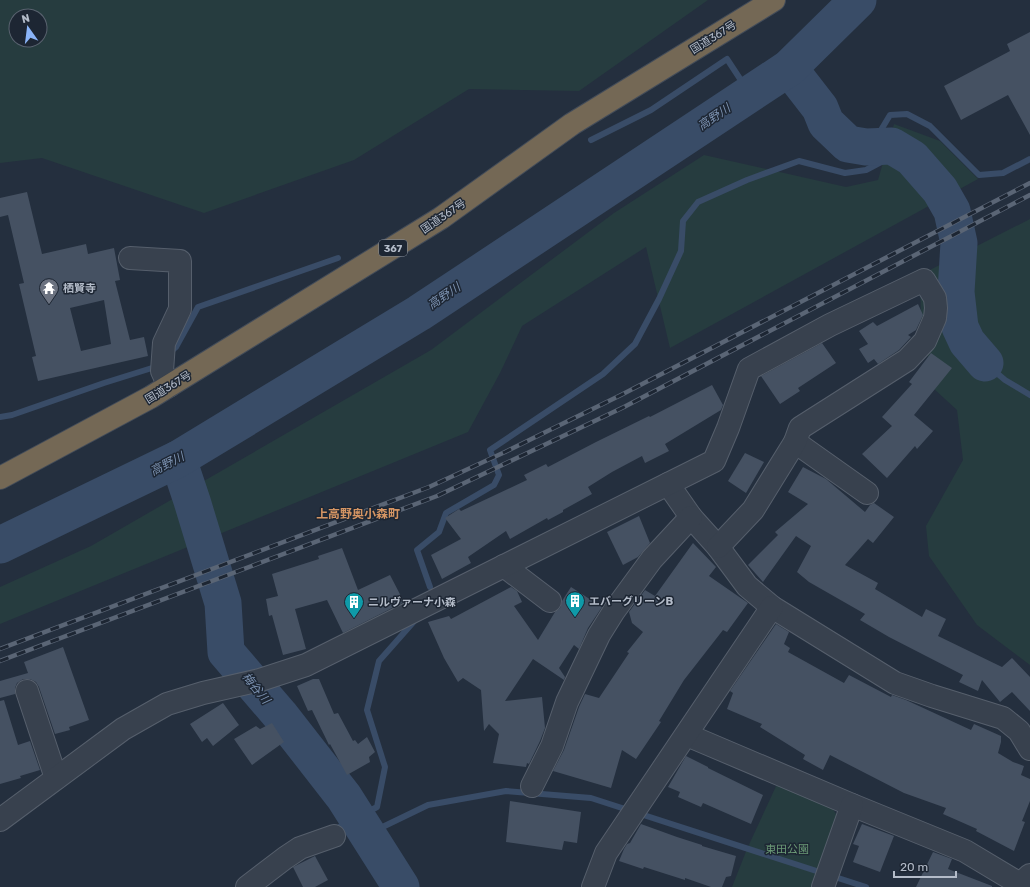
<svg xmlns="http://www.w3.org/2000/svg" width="1030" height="887" font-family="Rubik,'Noto Sans JP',sans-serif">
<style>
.green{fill:#263c3f;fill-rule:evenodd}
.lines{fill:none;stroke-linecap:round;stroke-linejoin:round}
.stream{stroke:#394c67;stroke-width:6}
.river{stroke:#394c67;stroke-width:37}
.building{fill:#455162;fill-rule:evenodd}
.minor-casing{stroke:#565f6c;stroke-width:24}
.highway-casing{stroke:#434c59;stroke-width:24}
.minor{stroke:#38414e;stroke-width:22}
.highway{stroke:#746855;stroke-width:22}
.rail-casing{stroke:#5a6575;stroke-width:4.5}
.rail{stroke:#1d2633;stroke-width:3;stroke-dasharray:9;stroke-linecap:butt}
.labels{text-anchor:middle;stroke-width:3;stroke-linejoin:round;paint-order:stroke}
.shield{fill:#1d2633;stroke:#878f9c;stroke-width:1}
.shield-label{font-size:10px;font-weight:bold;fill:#b4bcc9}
.street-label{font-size:11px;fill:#b4bcc9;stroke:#1d2633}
.poi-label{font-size:11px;font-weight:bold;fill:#b4bcc9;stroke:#1d2633;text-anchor:start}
.park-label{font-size:11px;fill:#6b9a76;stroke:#1d2633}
.water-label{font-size:12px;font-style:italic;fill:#7c92b1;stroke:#1d2633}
.neighbourhood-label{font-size:12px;font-weight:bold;fill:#d59563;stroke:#1d2633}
</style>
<rect width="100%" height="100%" fill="#242f3e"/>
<g class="green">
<path d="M0,0H708L579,91L469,89L354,160L204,213L42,158L0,163ZM16,16H40V40H16Z"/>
<polygon points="894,124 940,141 978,179 670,348 646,247 522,326 500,373 468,432 0,624 0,587 91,546 431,350 614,213 704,155 846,187 878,180"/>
<polygon points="1030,219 1030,665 977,625 929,556 926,526 963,460 957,410 933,388 921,317 920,275"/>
<polygon points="778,782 830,804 840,821 823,853 814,887 732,887 747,849"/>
</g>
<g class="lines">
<g class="stream">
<polyline points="591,140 651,110 727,59 750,94"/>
<polyline points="168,354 176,347 198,307 338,258"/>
<polyline points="985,363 1005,380 1030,395"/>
<polyline points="0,417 12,415 104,383 152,368 157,364"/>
<polyline points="430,587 417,550 439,532 446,513 494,485 499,475 490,450 603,374 635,344 659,299 681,251 683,221 698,202 747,180 799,161 845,173 866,170 883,161 881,130 890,115 907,114 930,126 979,175 1003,173 1030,159"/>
<polyline points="334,830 377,807 385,767 367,710 379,661 417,618"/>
<polyline points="368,834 428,805 506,791 591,798 866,887"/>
</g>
<g class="river">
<polyline points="789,68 820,108 826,123 848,144 866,147 892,146 912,158 940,190 952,211 959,243 956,292 960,327 967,342 985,363"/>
<polyline points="178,459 192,501 223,603 226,652 280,715 344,797 401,887"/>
<polyline points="0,545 178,459 419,313 789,68 858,0"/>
</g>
</g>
<g class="building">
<polygon points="1030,32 1030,135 1008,95 961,120 944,86 1010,51 1007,44"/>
<path d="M27,192L42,254L86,244L88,254L114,248L120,280L115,281L130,340L144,337L148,356L38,381L32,357L36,356L19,284L24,283L8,215L0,217V198ZM104,300L111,344L81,351L70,308Z"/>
<polygon points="918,304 923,315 916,330 908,335 911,337 899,350 878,364 874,359 868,363 859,349 868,344 859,331 873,322 877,326"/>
<polygon points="822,343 836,363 798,388 800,391 780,404 761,376"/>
<polygon points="931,353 952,368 914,415 933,431 917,449 915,446 887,478 862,454 892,426 882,417 912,384 909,382"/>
<polygon points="712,385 723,405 721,410 665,444 669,451 645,463 642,456 612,472 588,487 592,494 563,510 563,512 548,520 547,518 510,539 506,531 468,557 471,563 442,579 431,555 461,539 445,518 459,509 461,511 527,480 524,475 546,464 548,467 596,442 649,416 650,417"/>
<polygon points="745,453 764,462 746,493 728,481"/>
<polygon points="803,467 826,479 865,512 870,505 874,503 894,517 873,543 868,539 845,565 878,583 875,589 922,617 926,609 946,619 938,636 1002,667 1012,658 1030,677 1030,711 1012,692 1000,702 982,680 978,691 959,682 963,675 889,637 860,620 865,614 809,582 797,572 811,546 796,536 763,582 748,565 778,535 775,532 808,504 788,492"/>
<polygon points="639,516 650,543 638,557 623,565 607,532"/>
<polygon points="693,543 716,567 709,576 748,603 727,632 723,630 684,680 659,721 661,722 636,759 622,750 611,788 553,771 564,750 579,707 585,694 599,698 629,653 627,652 643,632 632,623 629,612 645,590 655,596"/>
<polygon points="342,548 358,590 390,575 404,602 343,633 327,600 295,609 306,649 283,655 272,615 269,616 266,599 278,596 272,574 319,559 318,556"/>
<polygon points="511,587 517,591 522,602 514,606 538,640 555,612 560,608 562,601 571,587 602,607 588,628 579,649 574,645 559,668 565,677 564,680 533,659 505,701 542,697 545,728 540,741 529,764 527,763 526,767 493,763 499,734 489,724 484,731 481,690 463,678 458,682 444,658 428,622 449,616 451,619"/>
<polygon points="776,624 789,632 784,644 790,648 788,652 844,683 849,675 891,697 892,695 906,700 971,730 974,724 1001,736 1001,742 998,753 1013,762 1024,766 1021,775 1030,779 1030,801 1022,821 1025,822 1014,851 976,831 977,829 943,814 946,808 904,793 830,755 823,770 803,759 805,755 760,727 762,724 727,709 733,693 730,691"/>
<polygon points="63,647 89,720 69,727 70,730 55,734 39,687 36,682 30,679 23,679 17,683 15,688 15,694 0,698 0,681 28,673 24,662"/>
<polygon points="313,679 319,679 334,714 338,713 353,741 355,740 358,744 367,737 375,752 369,757 370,762 347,775 330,744 329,745 312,710 308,711 297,686"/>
<polygon points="4,700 18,745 30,741 40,770 20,776 21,778 0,784 0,701"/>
<polygon points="223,703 239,725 213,746 207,738 202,742 190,724"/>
<polygon points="272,723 284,742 252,765 234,739 256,726 260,729"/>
<polygon points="686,756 708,767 708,768 763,795 751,824 703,803 701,807 678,797 680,792 668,787"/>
<polygon points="510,801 581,812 577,843 564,841 562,850 506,842"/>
<polygon points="641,824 677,837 702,845 702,846 736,856 731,876 726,877 722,887 711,887 685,878 685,880 644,867 643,869 619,861 624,849 627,844 630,843"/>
<polygon points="862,824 894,836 880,872 853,862 859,846 853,844"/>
<polygon points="933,852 952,859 948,869 992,886 992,887 916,887"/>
<polygon points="315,856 328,880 315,887 303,887 293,867"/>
</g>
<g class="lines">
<defs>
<g id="minor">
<polyline points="130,258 180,261 180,309 164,343 162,371 169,386"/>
<polyline points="795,442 867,493"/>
<polyline points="668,484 691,517 718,547 747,586 772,607 895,683 932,696 1003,718 1019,731 1030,749"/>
<polyline points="504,566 550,601"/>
<polyline points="27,691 56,778"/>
<polyline points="687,735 852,805 965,851 1020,884 1030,875"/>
<polyline points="532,786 552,746 567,702 599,635 614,611 652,559 691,517"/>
<polyline points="0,820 123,729 167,704 203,693 260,680 306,665 714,461 728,428 749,369 830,325 924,280 935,298 936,308 935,318 925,341 907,360 800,428 795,442 753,510 718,547"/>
<polyline points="247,887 285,858 300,848 334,836"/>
<polyline points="593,887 606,853 772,607"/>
<polyline points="823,887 852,805"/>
</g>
<polyline id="highway" points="0,478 151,397 441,218 572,124 774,0"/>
</defs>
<use href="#minor" class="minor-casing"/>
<use href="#highway" class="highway-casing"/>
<use href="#minor" class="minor"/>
<use href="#highway" class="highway"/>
<defs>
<g id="rail">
<polyline points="0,649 429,487 505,452 621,395 1030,183"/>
<polyline points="0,661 437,496 624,407 1030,195"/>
</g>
</defs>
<use href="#rail" class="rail-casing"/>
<use href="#rail" class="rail"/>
</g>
<defs>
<symbol id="temple-pin" viewBox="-11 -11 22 30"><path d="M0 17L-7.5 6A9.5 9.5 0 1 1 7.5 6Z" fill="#6b7280" stroke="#1d2633"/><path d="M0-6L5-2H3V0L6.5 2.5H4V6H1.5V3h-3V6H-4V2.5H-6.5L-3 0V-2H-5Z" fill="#fff"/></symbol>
<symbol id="building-pin" viewBox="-11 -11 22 30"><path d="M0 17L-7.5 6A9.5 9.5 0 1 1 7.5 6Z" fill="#0f9aa8" stroke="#1d2633"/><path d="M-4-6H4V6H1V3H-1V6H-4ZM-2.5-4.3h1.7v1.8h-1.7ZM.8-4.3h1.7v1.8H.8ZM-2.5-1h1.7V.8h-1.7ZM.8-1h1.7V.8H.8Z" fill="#fff"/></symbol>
</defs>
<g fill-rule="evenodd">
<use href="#temple-pin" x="38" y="277" width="22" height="30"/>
<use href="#building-pin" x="564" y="590" width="22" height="30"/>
<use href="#building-pin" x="343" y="591" width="22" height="30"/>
</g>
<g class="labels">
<rect class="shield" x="379" y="240" width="28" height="16" rx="3"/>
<g class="shield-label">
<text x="393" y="252">367</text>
</g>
<g class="street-label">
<text transform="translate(713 37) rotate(-32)" y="4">国道367号</text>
<text transform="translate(443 216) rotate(-34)" y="4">国道367号</text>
<text transform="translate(168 387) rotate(-31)" y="4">国道367号</text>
</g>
<g class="poi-label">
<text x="63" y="292">栖賢寺</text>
<text x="589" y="605">エバーグリーンB</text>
<text x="368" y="606">ニルヴァーナ小森</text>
</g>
<g class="park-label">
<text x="787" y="853">東田公園</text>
</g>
<g class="water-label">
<text transform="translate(714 117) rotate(-34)" y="4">高野川</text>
<text transform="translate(444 296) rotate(-34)" y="4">高野川</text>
<text transform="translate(167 464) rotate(-27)" y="4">高野川</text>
<text transform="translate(256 688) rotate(51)" y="4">梅谷川</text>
</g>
<g class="neighbourhood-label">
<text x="358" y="518">上高野奥小森町</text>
</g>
</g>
<g transform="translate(28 28) rotate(346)"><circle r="19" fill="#1d2633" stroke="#59626f"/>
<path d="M0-3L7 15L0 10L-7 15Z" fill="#8ab4f8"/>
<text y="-6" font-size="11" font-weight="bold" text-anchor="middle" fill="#b4bcc9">N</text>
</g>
<path d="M894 871v6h62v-6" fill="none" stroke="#b4bcc9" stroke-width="2"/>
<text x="900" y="871" font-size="12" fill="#b4bcc9" stroke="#1d2633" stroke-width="3" paint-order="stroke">20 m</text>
</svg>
